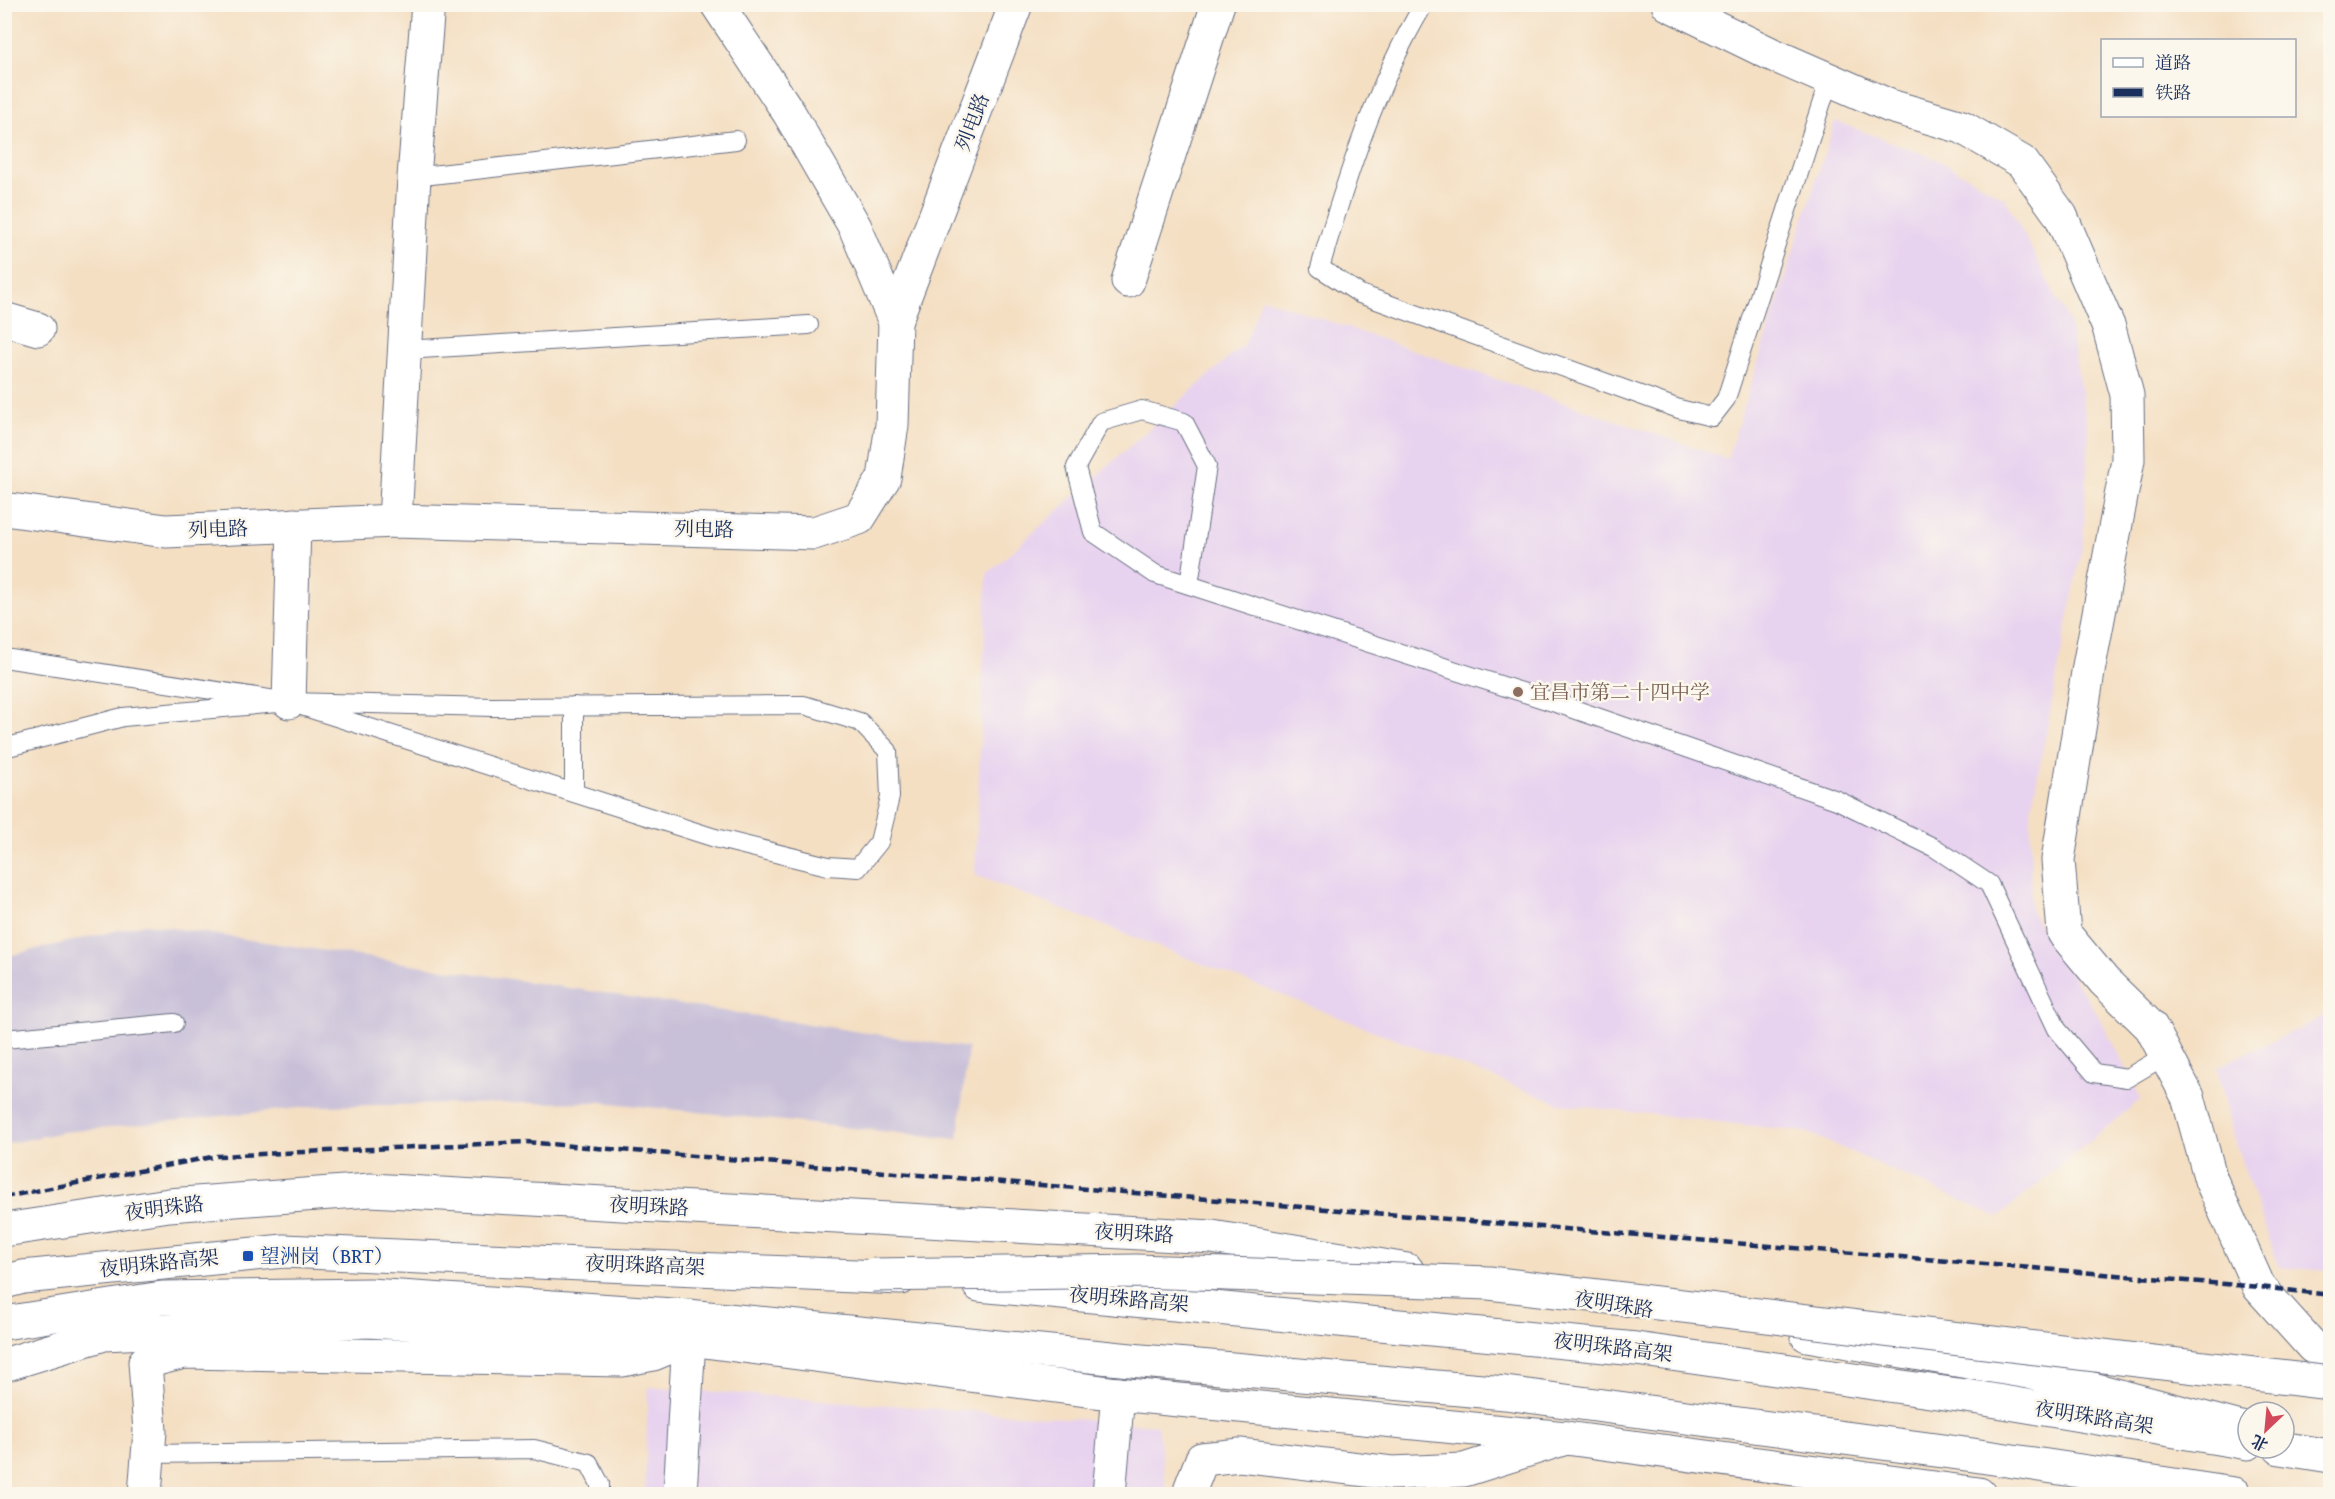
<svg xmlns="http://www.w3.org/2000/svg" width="2335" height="1499" font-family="'Gentium Book Plus','Noto Serif SC',serif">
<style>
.built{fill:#e7d2ef}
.industrial{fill:#c8bfd8}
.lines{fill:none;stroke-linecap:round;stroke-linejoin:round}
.lane-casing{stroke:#676d81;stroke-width:20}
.street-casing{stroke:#676d81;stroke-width:35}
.secondary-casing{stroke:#676d81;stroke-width:35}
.primary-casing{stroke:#676d81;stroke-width:35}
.highway-casing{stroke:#676d81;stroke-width:35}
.lane{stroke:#fff;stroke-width:18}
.street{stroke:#fff;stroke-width:33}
.secondary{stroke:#fff;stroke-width:33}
.primary{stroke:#fff;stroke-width:33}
.highway{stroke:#fff;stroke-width:33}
.rail{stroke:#1b2f5e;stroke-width:4.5;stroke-dasharray:9 4.5;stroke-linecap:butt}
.primary-bridge-casing{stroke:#676d81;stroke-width:35;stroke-linecap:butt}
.primary-bridge{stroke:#fff;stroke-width:33}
.education-dot{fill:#8d6e63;stroke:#fbf7ec;stroke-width:2}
.transit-dot{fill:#1a4fb4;stroke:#fbf7ec;stroke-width:2}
.labels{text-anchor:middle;stroke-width:5;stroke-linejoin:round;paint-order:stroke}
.street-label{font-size:20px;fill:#1b2f5e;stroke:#fbf7ec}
.education-label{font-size:20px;fill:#785e54;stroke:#fbf7ec;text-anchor:start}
.transit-label{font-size:20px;fill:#164399;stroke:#fbf7ec;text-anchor:start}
</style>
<rect width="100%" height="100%" fill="#fbf7ec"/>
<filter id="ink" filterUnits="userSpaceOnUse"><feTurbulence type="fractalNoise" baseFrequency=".0167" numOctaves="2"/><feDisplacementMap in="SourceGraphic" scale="12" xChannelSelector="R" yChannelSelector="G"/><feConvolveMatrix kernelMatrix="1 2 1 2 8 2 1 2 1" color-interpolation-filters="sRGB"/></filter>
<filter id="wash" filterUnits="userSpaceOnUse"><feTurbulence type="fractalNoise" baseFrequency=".008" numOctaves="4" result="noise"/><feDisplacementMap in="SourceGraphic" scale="24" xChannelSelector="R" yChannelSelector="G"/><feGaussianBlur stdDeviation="1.35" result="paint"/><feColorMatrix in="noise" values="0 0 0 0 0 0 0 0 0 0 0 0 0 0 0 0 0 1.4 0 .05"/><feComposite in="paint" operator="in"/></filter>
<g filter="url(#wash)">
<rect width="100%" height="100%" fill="#f4dfc3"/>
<g class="built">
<polygon points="1835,121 1936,159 2005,198 2069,321 2089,438 2083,542 2031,810 2030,910 2099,1017 2141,1099 1998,1217 1806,1132 1561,1104 975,875 987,574 1245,343 1262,298 1727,459"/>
<polygon points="2330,1006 2330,1271 2279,1267 2234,1140 2217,1067 2322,1018"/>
<polygon points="648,1387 1157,1425 1167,1494 645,1494"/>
</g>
<polygon class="industrial" points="145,924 968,1048 958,1139 601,1102 319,1106 63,1132 5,1144 4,957"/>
</g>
<g filter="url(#ink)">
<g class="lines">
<defs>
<g id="lane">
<path d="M1424,4C1376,84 1346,179 1320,268L1360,294L1679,409L1712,417L1726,399L1829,80"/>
<polyline points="414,177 736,140"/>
<polyline points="405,350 809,325"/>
<polyline points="1189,585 1207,466 1184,422 1142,410 1101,422 1076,467 1093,532 1155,574 1565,706 1837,800 1935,848 1989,884 2057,1029 2094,1073 2127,1078 2166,1055"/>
<polyline points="4,658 289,702 715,838 828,866 858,868 879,842 890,797 888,751 860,722 804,705 493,707 289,702 123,717 4,748"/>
<polyline points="574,706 574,792"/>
<polyline points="4,1039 174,1023"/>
<polyline points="148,1454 534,1449 589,1463 600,1484 600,1494"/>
</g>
<g id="street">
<polyline points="717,4 789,113 855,227 895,322"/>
<polyline points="1668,4 1771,54 1890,106 1962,127 2022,162 2061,216 2109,328 2127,395 2128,460 2089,666 2058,860 2064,933 2104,981 2151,1027 2188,1097 2211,1180 2259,1287 2313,1347 2330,1358"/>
<polyline points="1128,281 1218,4"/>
<polyline points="4,319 38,329"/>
<polyline points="395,521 414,177 428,4"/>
<polyline points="289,702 294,525"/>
<polyline points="145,1494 150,1431 145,1362 184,1352 622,1360 653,1354 689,1339 680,1494"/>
<polyline points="1109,1494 1118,1394"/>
<polyline points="1192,1494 1191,1487 1202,1459 1240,1455 1392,1473 1464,1470 1566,1438"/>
</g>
<polyline id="secondary" points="4,509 166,531 395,521 814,533 859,518 884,478 892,425 895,322 1016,4"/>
<g id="primary">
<polyline points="4,1230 169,1205 371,1190 1212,1237 1407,1270"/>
<polyline points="1807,1335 2028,1372 2248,1430"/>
<polyline points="4,1365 104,1334 367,1321 689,1339 1118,1394 1566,1438 1979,1494"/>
</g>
<g id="highway">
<polyline points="4,1282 23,1277 284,1251 901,1278"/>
<polyline points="979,1285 1636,1349 1979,1398 2248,1443"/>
<polyline points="4,1323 162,1298 370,1295 688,1316 1141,1361 1505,1393 1973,1455 2234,1494"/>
<polyline points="2280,1448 2330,1456"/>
</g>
</defs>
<use href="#lane" class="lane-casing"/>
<use href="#street" class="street-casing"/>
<use href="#secondary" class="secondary-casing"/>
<use href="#primary" class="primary-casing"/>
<use href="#highway" class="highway-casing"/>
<use href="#lane" class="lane"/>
<use href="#street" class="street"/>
<use href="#secondary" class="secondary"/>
<use href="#primary" class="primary"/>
<use href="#highway" class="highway"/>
<polyline class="rail" points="4,1197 217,1156 525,1142 2259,1287 2330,1295"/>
<defs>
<polyline id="primary-bridge" points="872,1275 1136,1271 1489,1283 2330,1383"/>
</defs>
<use href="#primary-bridge" class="primary-bridge-casing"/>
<use href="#primary-bridge" class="primary-bridge"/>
</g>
</g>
<circle class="education-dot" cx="1518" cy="692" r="6"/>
<rect class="transit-dot" x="242" y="1250" width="12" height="12" rx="3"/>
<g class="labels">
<g class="street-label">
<text transform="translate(972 122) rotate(-69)" y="7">列电路</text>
<text transform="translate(218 529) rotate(-2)" y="7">列电路</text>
<text transform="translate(704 529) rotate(1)" y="7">列电路</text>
<text transform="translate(649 1206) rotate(3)" y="7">夜明珠路</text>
<text transform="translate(164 1208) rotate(-7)" y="7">夜明珠路</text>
<text transform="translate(1134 1233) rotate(3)" y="7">夜明珠路</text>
<text transform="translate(159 1263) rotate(-6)" y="7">夜明珠路高架</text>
<text transform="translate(645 1265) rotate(2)" y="7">夜明珠路高架</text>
<text transform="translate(1129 1299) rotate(5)" y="7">夜明珠路高架</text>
<text transform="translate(1614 1304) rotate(9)" y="7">夜明珠路</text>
<text transform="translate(1613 1347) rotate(7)" y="7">夜明珠路高架</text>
<text transform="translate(2094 1417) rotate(9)" y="7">夜明珠路高架</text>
</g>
<g class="education-label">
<text x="1530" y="699">宜昌市第二十四中学</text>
</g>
<g class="transit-label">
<text x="260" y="1263">望洲岗（BRT）</text>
</g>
</g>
<rect width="2335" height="1499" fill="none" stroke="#fbf7ec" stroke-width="24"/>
<rect x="2101" y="39" width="195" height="78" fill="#fbf7ec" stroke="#a1a7b3" stroke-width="1.5"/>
<rect x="2113" y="58" width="30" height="9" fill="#ffffff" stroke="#a1a7b3" stroke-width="1.5"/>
<text x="2155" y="69" font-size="18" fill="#1b2f5e">道路</text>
<rect x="2113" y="88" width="30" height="9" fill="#1b2f5e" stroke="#a1a7b3" stroke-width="1.5"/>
<text x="2155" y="99" font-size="18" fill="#1b2f5e">铁路</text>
<g transform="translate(2266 1430) rotate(206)"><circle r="28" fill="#fbf7ec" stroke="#a1a7b3" stroke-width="1.5"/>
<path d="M0-4.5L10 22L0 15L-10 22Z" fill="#d1495b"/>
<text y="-9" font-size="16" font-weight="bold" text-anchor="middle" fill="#1b2f5e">北</text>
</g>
</svg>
